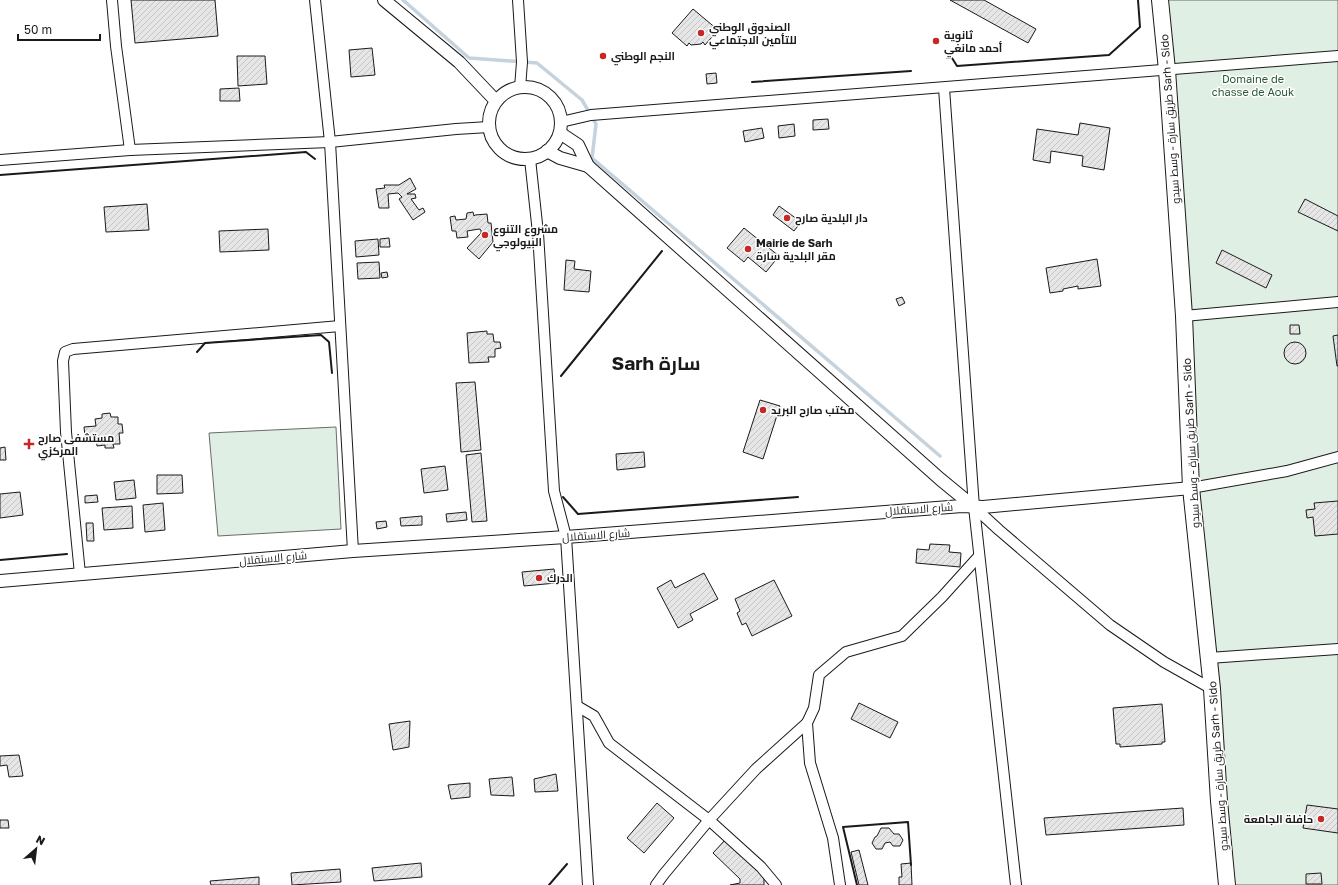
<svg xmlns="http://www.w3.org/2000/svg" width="1338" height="885" font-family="'Golos Text',Cairo,sans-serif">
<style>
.green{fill:#e0efe3;stroke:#6a6a6a}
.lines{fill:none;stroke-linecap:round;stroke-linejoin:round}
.stream{stroke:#c6d2dc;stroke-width:3.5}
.building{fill:url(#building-hatch);stroke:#1a1a1a}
.minor-casing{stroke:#1a1a1a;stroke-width:12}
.tertiary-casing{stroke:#1a1a1a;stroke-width:14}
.primary-casing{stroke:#1a1a1a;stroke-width:18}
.minor{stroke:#fff;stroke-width:10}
.tertiary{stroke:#fff;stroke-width:12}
.primary{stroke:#fff;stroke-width:16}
.wall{stroke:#1a1a1a;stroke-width:2}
.poi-dot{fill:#c62828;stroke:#fff;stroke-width:1.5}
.labels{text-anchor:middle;stroke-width:3;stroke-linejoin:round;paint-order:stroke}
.poi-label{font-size:11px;font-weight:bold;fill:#1a1a1a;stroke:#fff;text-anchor:start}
.park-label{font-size:11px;fill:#2b5a34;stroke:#fff}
.street-label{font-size:11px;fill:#1a1a1a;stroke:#fff}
.town-label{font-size:19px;font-weight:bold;fill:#1a1a1a;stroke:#fff}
</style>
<defs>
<pattern id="building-hatch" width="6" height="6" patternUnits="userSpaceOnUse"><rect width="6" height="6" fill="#e6e6e6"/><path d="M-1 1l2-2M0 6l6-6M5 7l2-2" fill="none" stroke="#c5c5c5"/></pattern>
</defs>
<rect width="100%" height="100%" fill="#fff"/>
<g class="green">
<polygon points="1160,0 1338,0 1338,885 1227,885"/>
<polygon points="336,427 341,529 218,536 209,433"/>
</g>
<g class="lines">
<polyline class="stream" points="403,0 469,58 537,63 582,100 596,124 592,158 940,456"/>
</g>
<g class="building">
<polygon points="131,0 215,0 218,36 135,43"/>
<polygon points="950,0 984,0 1036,29 1028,43"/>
<polygon points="693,9 718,30 705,45 703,42 701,44 691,45 689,43 687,46 672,33"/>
<polygon points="372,48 375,75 351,77 349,50"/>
<polygon points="237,56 265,56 267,84 238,86"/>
<polygon points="716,73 717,83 707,84 706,74"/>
<polygon points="239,88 240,101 220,101 220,89"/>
<polygon points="828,119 829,129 813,130 813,120"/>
<polygon points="1080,123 1110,128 1104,170 1082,166 1083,156 1051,151 1050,163 1033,160 1037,129 1078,135"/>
<polygon points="794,124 795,136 779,138 778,126"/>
<polygon points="762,128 764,138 745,142 743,131"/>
<polygon points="410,178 416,189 407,194 415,194 416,198 411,199 419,210 423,208 425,212 413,220 399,199 402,197 398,193 388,194 389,208 379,208 376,189 385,188 384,185 399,185"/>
<polygon points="1305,199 1338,216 1338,231 1298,212"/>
<polygon points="147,204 149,230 106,232 104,207"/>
<polygon points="779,206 801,222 794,231 773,215"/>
<polygon points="473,212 474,216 475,215 487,214 488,223 491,223 493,242 479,259 467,248 481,233 481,230 479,229 467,231 468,237 457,238 456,231 452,231 450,217 455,216 456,220 466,219 467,213"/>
<polygon points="744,228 779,256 766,272 748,257 744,262 727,248"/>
<polygon points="268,229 269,250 220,252 219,231"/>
<polygon points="389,238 390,247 380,247 380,239"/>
<polygon points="378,239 379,255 356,257 355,241"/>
<polygon points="1222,250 1272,275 1266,288 1216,263"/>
<polygon points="1097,259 1101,286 1078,289 1078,286 1063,289 1063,291 1050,293 1046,268"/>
<polygon points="566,260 575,261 574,269 591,271 589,292 564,290"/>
<polygon points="379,262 380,278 358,279 357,263"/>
<polygon points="387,272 388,277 382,278 381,273"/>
<polygon points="902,297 905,303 899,306 896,299"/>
<polygon points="1290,325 1299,325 1300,334 1290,334"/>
<polygon points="487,331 487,334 493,334 494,342 500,342 501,348 495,349 495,357 488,357 489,362 469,363 467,333"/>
<polygon points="1338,335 1338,366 1337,366 1333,336"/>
<circle cx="1295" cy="353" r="11"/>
<polygon points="475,382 481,450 461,452 456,383"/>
<polygon points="760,400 780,406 763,459 743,452"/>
<polygon points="110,413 111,417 118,417 118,424 122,424 123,433 119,433 120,444 113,444 114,448 105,448 105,445 97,446 96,435 85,436 84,427 96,426 95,419 102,418 102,414"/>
<polygon points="5,447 6,460 0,460 0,448"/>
<polygon points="644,452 645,467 617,470 616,454"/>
<polygon points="481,453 487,521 472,522 466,455"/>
<polygon points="445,466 448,490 424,493 421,469"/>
<polygon points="157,475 182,475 183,493 157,494"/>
<polygon points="134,480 136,498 116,500 114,482"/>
<polygon points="20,492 23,515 0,518 0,494"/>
<polygon points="97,495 98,502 85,503 85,496"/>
<polygon points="1338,501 1338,534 1315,536 1313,517 1307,518 1306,510 1315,509 1314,503"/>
<polygon points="163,503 165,530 145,532 143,505"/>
<polygon points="132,506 133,528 104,530 102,508"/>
<polygon points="466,512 467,520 447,522 446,514"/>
<polygon points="422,516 422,525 401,526 400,518"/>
<polygon points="386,521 387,527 377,529 376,522"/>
<polygon points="86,523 93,523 94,541 87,541"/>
<polygon points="930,544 950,545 949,552 961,553 960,567 916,563 917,549 929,550"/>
<polygon points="554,569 556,583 524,586 522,572"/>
<polygon points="704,573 718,599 690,614 693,620 678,628 657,588 671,580 675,588"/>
<polygon points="774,580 792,616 752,636 746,623 742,625 737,613 740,611 735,599"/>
<polygon points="859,703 898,722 890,738 851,719"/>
<polygon points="1162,704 1165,742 1162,742 1162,744 1120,747 1120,744 1116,744 1113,708"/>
<polygon points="410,721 409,747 393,750 389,724"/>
<polygon points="19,755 23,776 9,777 7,765 0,766 0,756"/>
<polygon points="556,774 558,791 535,792 534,779"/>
<polygon points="512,777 514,796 491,795 489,779"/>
<polygon points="470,783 470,797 451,799 448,785"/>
<polygon points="657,803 674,818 644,853 627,838"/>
<polygon points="1307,805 1338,809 1338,833 1303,828"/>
<polygon points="1183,808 1184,825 1046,835 1044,818"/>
<polygon points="0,820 8,820 9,828 0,828"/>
<polygon points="881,828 889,828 894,834 899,834 903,840 900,846 893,846 890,842 885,843 882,849 876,849 872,843 875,837 877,836"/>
<polygon points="725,840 764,875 764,885 730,885 740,883 740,879 713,853"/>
<polygon points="859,850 868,885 859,885 851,852"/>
<polygon points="421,863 422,877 374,881 372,868"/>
<polygon points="911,863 912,885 899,885 899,877 902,877 901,864"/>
<polygon points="340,869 341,882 292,885 291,873"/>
<polygon points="1321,873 1322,884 1306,884 1306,874"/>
<polygon points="259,877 259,885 211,885 210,881"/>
</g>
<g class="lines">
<defs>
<g id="minor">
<polyline points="112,0 116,46 130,150"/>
<polyline points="315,0 330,142 353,551"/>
<polyline points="518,0 522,62 520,88"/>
<polyline points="944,88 974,507 1016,885"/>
<polyline points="561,122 591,115 1338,56"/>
<polyline points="530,159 538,233 554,491 566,537 588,885"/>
<polyline points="0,160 130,150 330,142 456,129 489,127"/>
<polyline points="1184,316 1338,302"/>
<polyline points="1191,488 1287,471 1338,457"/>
<polyline points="974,507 999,530 1110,625 1164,662 1212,689"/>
<polyline points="80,574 66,432 63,361 65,352 73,349 340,326"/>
<polyline points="1209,658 1338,649"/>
<polyline points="577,706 594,716 609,743 709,820 761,867 776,885"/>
<polyline points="656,885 664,874 709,820 756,769 807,723"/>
<polyline points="840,885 833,838 810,763 807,723 814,708 819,675 846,652 902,636 942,597 979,556"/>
</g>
<g id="tertiary">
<polyline points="384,0 459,62 496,101"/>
<circle cx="525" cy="123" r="36"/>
<polyline points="560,133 578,145 588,166 940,479 974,507"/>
<polyline points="547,151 560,158 588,166"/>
<polyline points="0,581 353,551 566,537 962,506 983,507 1191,488"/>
</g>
<polyline id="primary" points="1160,0 1167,70 1184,316 1191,488 1212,689 1219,801 1227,885"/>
</defs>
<use href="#minor" class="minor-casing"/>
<use href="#tertiary" class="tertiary-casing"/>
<use href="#primary" class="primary-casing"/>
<use href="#minor" class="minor"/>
<use href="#tertiary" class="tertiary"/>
<use href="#primary" class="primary"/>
<g class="wall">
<polyline points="947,58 952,58 957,66 1109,55 1140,27 1138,0"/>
<polyline points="752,82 911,71"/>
<polyline points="0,175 306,152 315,159"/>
<polyline points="197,352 205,343 321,335 329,342 332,373"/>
<polyline points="561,376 662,251"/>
<polyline points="563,497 578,514 798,497"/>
<polyline points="0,560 67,554"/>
<polyline points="549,885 567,864"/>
<polyline points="857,885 843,827 908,822 911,865"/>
</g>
</g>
<g class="poi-dot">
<circle cx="701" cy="33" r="4"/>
<circle cx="936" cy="41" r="4"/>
<circle cx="603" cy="56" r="4"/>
<circle cx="787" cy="218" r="4"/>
<circle cx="485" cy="235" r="4"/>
<circle cx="748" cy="249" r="4"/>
<circle cx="763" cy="410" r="4"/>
<path d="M27 438h4v4h4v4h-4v4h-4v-4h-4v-4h4z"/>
<circle cx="539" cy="578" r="4"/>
<circle cx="1321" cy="819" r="4"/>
</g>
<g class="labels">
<g class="poi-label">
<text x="709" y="31">الصندوق الوطني<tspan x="709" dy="13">للتأمين الاجتماعي</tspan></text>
<text x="944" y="39">ثانوية<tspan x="944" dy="13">أحمد مانغي</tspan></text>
<text x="611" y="60">النجم الوطني</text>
<text x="795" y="222">دار البلدية صارح</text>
<text x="493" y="233">مشروع التنوع<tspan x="493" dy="13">البيولوجي</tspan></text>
<text x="756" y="247">Mairie de Sarh<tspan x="756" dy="13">مقر البلدية سارة</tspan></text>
<text x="771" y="414">مكتب صارح البريد</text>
<text x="38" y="442">مستشفى صارح<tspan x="38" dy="13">المركزي</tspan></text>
<text x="547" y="582">الدرك</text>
<text x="1313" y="823" text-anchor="end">حافلة الجامعة</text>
</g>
<g class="park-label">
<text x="1253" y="83">Domaine de<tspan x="1253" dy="13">chasse de Aouk</tspan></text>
</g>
<g class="street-label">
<text transform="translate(1170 119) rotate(-94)" y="4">طريق سارة - وسط سيدو Sarh - Sido</text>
<text transform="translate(1191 443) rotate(-93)" y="4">طريق سارة - وسط سيدو Sarh - Sido</text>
<text transform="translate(919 509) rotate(-4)" y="4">شارع الاستقلال</text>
<text transform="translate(596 535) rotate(-4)" y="4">شارع الاستقلال</text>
<text transform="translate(273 558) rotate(-5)" y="4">شارع الاستقلال</text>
<text transform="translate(1218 766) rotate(-94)" y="4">طريق سارة - وسط سيدو Sarh - Sido</text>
</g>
<g class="town-label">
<text x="656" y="370">Sarh سارة</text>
</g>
</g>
<g transform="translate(36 849) rotate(28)" stroke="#ffffff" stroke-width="3" paint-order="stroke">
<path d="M0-3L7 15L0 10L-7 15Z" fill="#1a1a1a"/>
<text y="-6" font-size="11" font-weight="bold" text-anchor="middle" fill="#1a1a1a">N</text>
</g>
<path d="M18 34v6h82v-6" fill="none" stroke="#1a1a1a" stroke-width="2"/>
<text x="24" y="34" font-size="12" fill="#1a1a1a" stroke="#ffffff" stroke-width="3" paint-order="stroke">50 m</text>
</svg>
